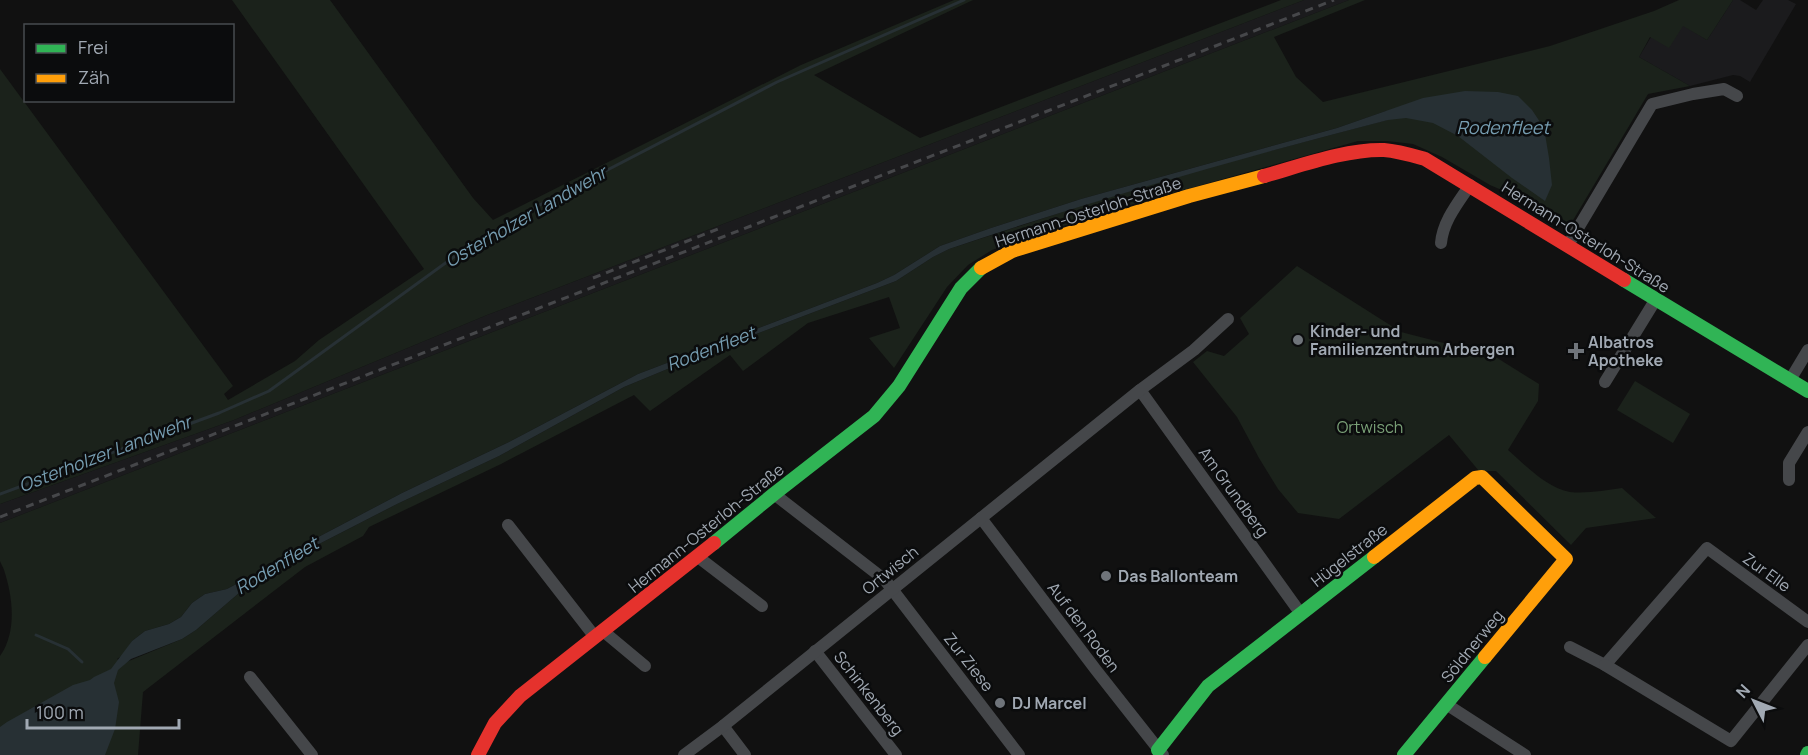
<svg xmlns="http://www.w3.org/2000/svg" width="1808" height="755" font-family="Manrope,sans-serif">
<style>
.built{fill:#1b1b1d}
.green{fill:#1b221b;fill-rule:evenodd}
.water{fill:#273034}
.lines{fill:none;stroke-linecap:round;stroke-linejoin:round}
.stream{stroke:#273034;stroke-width:3}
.street{stroke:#45474a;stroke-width:12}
.fast{stroke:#30b455;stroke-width:14}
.slow{stroke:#ff9f0a;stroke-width:14}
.jam{stroke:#e5322d;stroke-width:14}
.rail{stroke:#46474a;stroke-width:3;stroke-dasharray:8 6;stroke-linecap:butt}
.poi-dot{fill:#6f747a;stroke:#0b0c0d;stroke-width:2}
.labels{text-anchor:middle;stroke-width:5;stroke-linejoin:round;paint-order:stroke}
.street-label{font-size:16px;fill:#a1a9b3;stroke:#0b0c0d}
.poi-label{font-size:16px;font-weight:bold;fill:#a1a9b3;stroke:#0b0c0d;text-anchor:start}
.park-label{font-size:16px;fill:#7aa077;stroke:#0b0c0d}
.water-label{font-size:18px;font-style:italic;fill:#769db1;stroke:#0b0c0d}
</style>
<rect width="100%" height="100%" fill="#111"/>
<g class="built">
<polygon points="1304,0 1349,0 0,523 0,504 234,420 487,315"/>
<polygon points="1733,0 1740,0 1756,10 1763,0 1788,0 1796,4 1750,82 1740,76 1733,75 1690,86 1639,57 1651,37 1683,25 1707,40"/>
</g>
<g class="green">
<polygon points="232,0 330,0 473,198 493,220 801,65 954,0 973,0 814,75 920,138 1281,0 1304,0 487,315 234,420 0,504 0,69 233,386 224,394 228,400 295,361 319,340 424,269"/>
<path d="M1349,0H1365L1274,37L1296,77L1323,102L1550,46L1654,11L1679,0H1733L1707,40L1683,26L1669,48L1650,37L1639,57L1690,86L1648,94L1572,222H1567L1543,208L1490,185L1442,157L1413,144L1387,141H1358L1137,203L1015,241L992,250L968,265L947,287L894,368L869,338L900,328L889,297L808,323L743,371L730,355L650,411L634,395L501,464L369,527L363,536L305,567L143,692L138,755H0V656C17,632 13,597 4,570C3,567 1,564 0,561C0,550 0,535 0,523ZM1386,111L1387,120L1209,167L1090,203L949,249L933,257L896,281L711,351L624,387L499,456L397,504L284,562L239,593L196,630L182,639L124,663L117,659L123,655L132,641L145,631L169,624L181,617L192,603L205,594L227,589L257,573L286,554L402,493L509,442L638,374L877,283L894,275L940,246L991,228L1081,199L1337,128Z"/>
<path d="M1297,266L1401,332L1494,356L1539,384L1538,401L1508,450C1525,465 1547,488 1570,492C1587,494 1605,490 1622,488L1656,518L1586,528L1571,545L1496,471H1479L1449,435L1339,519L1298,513L1278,489L1259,458L1237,417L1193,362L1207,351L1224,356L1249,334L1240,318Z"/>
<polygon points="1635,381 1690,414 1673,443 1617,410"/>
</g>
<path class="water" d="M1465,91L1498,92L1518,96L1532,110L1544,128L1549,158L1552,185L1545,201L1512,178L1458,136L1433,123L1406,118L1388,120C1240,158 1094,200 949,249L933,257L896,281L711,351L624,387L499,456L397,504L284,562L239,593L196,630L182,639L131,659L118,670L114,683L119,702L115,729L105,755H0V727L7,722L73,685L90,680L94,677L111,669L132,641L145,631L169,624L181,617L192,603L205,594L227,589L257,573L286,554L402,493L509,442L638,374L877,283L894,275L940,246L991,228L1081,199L1337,128L1423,98Z"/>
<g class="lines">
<g class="stream">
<polyline points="0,494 219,413 269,391 462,251 534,208 777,82 964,0"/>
<polyline points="36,635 68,649 82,662"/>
</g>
<g class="street">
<path d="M1441,243C1443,221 1458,203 1470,185"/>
<polyline points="1568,245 1652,104 1693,94 1724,89 1737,96"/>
<polyline points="1790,380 1808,350"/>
<polyline points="1605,382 1656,299"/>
<polyline points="1140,390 1301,614"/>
<polyline points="1789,480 1789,463 1808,432"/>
<polyline points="774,494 885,580 1019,755"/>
<polyline points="981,518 1096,670 1163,755"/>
<polyline points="508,525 595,637"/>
<polyline points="698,557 762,606"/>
<polyline points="603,631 645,666"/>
<polyline points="1570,647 1605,665 1707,548 1808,622"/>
<polyline points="815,651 896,755"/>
<polyline points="1605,665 1731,741 1808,645"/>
<polyline points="250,677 312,755"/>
<polyline points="1446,704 1525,755"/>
<polyline points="723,726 745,755"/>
<polyline points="684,755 723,726 1140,390 1194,350 1228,319"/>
</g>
<g class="fast">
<polyline points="1624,280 1808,391"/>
<polyline points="714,543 774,494 874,416 899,386 961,288 981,268"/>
<polyline points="1158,750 1208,686 1374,557"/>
<polyline points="1404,755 1485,657"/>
<polyline points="1807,755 1808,753"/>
</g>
<g class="slow">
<polyline points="981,268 1012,251 1189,196 1264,176"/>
<polyline points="1374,557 1475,478 1482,477 1566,559 1485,657"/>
</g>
<g class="jam">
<path d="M1264,176C1300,166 1346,149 1384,150C1398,151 1411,155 1425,159L1624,280"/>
<polyline points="478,755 495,723 520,696 714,543"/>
</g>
<g class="rail">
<polyline points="593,278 718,229"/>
<polyline points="0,517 1334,0"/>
</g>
</g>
<g class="poi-dot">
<circle cx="1298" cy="340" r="6"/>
<path d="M1573 342h6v6h6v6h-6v6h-6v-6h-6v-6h6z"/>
<circle cx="1106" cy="576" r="6"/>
<circle cx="1000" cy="703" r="6"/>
</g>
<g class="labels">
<g class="street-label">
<text transform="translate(1088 212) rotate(-18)" y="6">Hermann-Osterloh-Straße</text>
<text transform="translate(1586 237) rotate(32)" y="6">Hermann-Osterloh-Straße</text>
<text transform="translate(1234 492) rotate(54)" y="6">Am Grundberg</text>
<text transform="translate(706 528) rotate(-39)" y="6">Hermann-Osterloh-Straße</text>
<text transform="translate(1349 555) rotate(-38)" y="6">Hügelstraße</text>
<text transform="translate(890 570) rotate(-39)" y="6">Ortwisch</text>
<text transform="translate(1767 572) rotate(36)" y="6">Zur Elle</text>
<text transform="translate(1084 627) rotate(53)" y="6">Auf den Roden</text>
<text transform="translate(1472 646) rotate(-51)" y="6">Söldnerweg</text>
<text transform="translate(969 662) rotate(52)" y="6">Zur Ziese</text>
<text transform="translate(869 693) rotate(52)" y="6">Schinkenberg</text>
</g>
<g class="poi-label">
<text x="1310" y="337">Kinder- und<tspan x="1310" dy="18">Familienzentrum Arbergen</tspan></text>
<text x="1588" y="348">Albatros<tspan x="1588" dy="18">Apotheke</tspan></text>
<text x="1118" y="582">Das Ballonteam</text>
<text x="1012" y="709">DJ Marcel</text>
</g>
<g class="park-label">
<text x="1370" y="433">Ortwisch</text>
</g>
<g class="water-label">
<text x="1503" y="134">Rodenfleet</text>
<text transform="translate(526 217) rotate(-30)" y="6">Osterholzer Landwehr</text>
<text transform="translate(711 349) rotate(-21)" y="6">Rodenfleet</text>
<text transform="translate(105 454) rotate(-21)" y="6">Osterholzer Landwehr</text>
<text transform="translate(277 566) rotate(-31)" y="6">Rodenfleet</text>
</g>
</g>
<rect x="24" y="24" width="210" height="78" fill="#0b0c0d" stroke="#474b4f" stroke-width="1.5"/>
<rect x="36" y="44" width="30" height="9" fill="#30b455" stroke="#474b4f" stroke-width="1.5"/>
<text x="78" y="54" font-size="18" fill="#a1a9b3">Frei</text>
<rect x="36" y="74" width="30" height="9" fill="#ff9f0a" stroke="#474b4f" stroke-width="1.5"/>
<text x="78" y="84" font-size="18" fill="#a1a9b3">Zäh</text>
<g transform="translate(1754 701) rotate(312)" stroke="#0b0c0d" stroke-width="4.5" paint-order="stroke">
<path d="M0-4.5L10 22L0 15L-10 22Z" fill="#a1a9b3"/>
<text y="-9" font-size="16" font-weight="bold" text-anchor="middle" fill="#a1a9b3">N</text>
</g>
<path d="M27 719v9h152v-9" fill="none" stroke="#a1a9b3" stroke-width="3"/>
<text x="36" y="719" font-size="18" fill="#a1a9b3" stroke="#0b0c0d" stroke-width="4.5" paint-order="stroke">100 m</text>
</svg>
